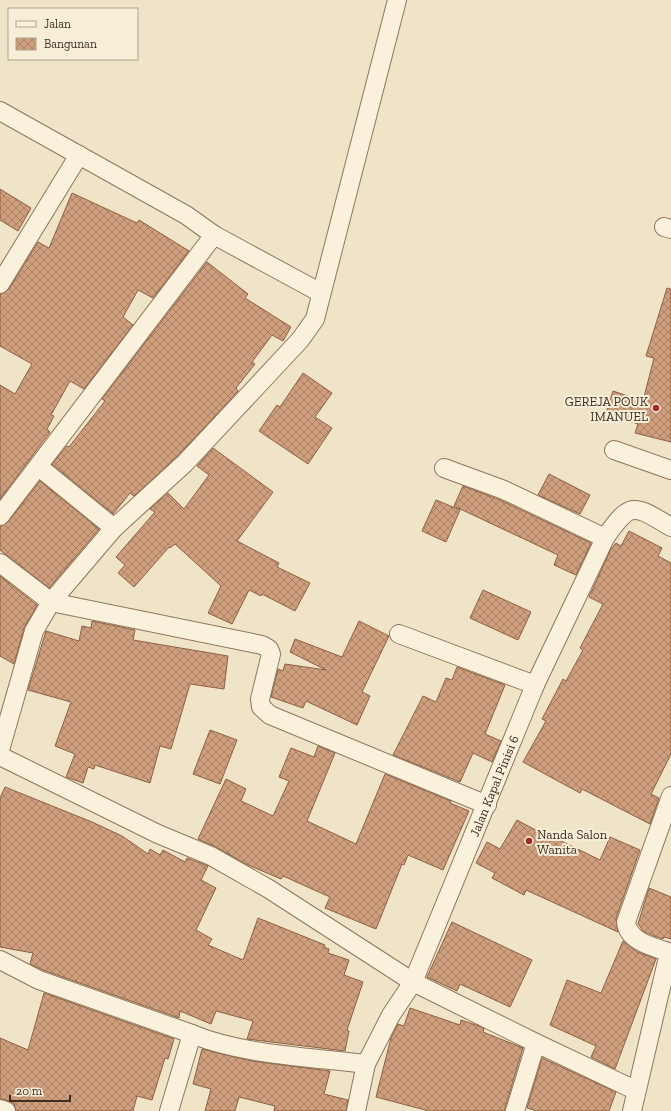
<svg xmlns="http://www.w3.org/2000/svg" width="671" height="1111" font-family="'Zilla Slab',serif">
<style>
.building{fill:url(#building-cross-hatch);stroke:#8d5f41}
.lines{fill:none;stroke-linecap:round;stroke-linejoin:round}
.minor-casing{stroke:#8d765c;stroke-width:20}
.minor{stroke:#faf1dc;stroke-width:18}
.poi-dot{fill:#9e2a2b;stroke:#f7eed8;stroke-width:1.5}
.labels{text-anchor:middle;stroke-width:4;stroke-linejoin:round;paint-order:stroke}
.poi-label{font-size:13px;fill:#3d2e20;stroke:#f7eed8;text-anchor:end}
.street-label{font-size:13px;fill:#3d2e20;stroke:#f7eed8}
</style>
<defs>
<pattern id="building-cross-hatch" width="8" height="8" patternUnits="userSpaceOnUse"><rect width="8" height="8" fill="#cf9f7d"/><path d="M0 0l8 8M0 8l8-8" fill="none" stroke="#a98266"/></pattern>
</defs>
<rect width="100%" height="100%" fill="#f0e4c8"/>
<g class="building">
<polygon points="0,189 31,208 18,231 0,220"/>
<polygon points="72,193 137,223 139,220 189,251 153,298 138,290 123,317 133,325 84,389 70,381 51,415 54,416 47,429 50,432 0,499 0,385 15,394 32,364 0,346 0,294 9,289 38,242 49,248"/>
<polygon points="207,262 248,294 245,298 291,327 283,341 272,335 252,362 255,364 236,388 238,391 178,456 134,496 130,493 113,514 52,464 67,446 69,447 105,401 102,399"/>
<polygon points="667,288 671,289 671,442 635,433 638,424 606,413 613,391 643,401 654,358 646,356"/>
<polygon points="303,373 332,393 315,417 332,428 308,464 259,431 277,405 280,407"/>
<polygon points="213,448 273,492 237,541 279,563 277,567 310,583 295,611 262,594 261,596 249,590 232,624 208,613 221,586 175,544 170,548 169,547 134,587 118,573 125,565 116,557 155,512 150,509 168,493 184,509 209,475 197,466"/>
<polygon points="549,474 590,495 580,514 538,495"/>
<polygon points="40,481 99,529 49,588 0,550 0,526 8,522"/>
<polygon points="463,486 500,500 591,543 576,575 554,565 558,555 454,506"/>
<polygon points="436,500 460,510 446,542 422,531"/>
<polygon points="629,531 662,548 658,556 671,563 671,754 651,794 659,798 650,824 582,789 580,793 523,762 546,721 542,719 563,679 566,681 583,650 580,648 603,604 589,597 611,549 616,543 621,546"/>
<polygon points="0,576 37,605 24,628 14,664 0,656"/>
<polygon points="483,590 531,612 518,640 470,618"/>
<polygon points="92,621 135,630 133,640 228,656 224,689 190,684 171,749 160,746 150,783 95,765 94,769 88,767 83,783 66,777 75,754 55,746 71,702 28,690 46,631 79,641 82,626 91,628"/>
<polygon points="359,621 389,636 362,692 370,696 357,725 306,701 303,708 271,697 278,669 283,671 285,664 326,670 290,652 295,639 342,657"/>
<polygon points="457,667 505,685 485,734 501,741 492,762 473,753 460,782 393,755 423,696 436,702 446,678 452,680"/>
<polygon points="210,730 237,740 220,784 193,774"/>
<polygon points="318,746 335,753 307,821 356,844 385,774 451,801 450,803 469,811 443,870 408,855 404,865 402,864 376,929 325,908 330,897 283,876 281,879 246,864 216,847 198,839 226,779 246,789 241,801 273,816 289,781 279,777 291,748 314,757"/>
<polygon points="5,787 92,822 122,836 148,854 150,849 160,855 163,850 185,862 187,858 208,866 201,880 216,888 196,930 212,939 208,945 243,960 258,918 325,945 324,947 329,949 328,953 349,960 344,975 363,982 347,1030 349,1031 345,1051 247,1039 253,1021 216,1011 211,1024 180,1011 179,1018 43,970 30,964 33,953 0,947 0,798"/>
<polygon points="517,820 554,840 555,838 600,860 610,837 640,850 616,918 618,932 526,890 524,895 492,878 495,873 476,863 487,842 500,849"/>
<polygon points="649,888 671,897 671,939 664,937 663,939 654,936 643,931 638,924"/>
<polygon points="452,922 532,960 510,1007 460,984 457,991 427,977"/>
<polygon points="623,941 637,952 656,959 615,1069 591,1057 596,1046 550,1025 567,980 601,993"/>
<polygon points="44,993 174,1039 168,1059 165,1058 152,1100 137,1096 133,1111 19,1111 16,1110 14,1104 10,1101 0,1099 0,1038 28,1050"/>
<polygon points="410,1008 460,1025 461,1020 479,1026 484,1029 483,1032 523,1048 504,1111 429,1111 376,1097 391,1038 398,1024 404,1026"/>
<polygon points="202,1049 252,1061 330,1071 324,1094 348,1100 346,1111 274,1111 275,1106 239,1097 235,1111 205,1111 211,1089 193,1084"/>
<polygon points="542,1058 616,1092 609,1111 537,1111 527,1108"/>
</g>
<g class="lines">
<defs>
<g id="minor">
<polyline points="0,111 186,215 214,235"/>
<polyline points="664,227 671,229"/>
<polyline points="0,284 79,155"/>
<polyline points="614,450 671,470"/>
<polyline points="39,467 114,528"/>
<polyline points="444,468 504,490 605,538"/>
<polyline points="0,516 214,235 321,293"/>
<polyline points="0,563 51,602 262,645 269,649 271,654 260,699 261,707 270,715 487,805"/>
<polyline points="399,634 535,685"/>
<polyline points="0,750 34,631 51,602 114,528 185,463 300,340 315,319 397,0"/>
<polyline points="0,756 158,834 211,856 269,889 413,982 536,1043 635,1090"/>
<path d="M671,796L626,922C628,942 654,947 671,953"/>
<polyline points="0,960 39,980 192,1034"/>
<polyline points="0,1109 6,1111"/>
<path d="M169,1111L192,1034C242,1055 311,1057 366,1064"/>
<path id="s1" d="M356,1111L366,1064L391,1015L413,982L535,685L605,538C631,500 634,505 671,527"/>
<polyline points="515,1111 536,1043"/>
<polyline points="632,1111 669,953"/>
</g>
</defs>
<use href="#minor" class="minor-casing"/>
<use href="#minor" class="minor"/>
</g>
<g class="poi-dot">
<circle cx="656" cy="408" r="4"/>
<circle cx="529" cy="841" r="4"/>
</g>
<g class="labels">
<g class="poi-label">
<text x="648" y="406">GEREJA POUK<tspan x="648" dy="15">IMANUEL</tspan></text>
<text x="537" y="839" text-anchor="start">Nanda Salon<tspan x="537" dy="15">Wanita</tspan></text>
</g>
<g class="street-label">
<text dy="5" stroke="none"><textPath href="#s1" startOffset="355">Jalan Kapal Pinisi 6</textPath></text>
</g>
</g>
<rect x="8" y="8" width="130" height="52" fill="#f7eed8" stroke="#ada18e"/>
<rect x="16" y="21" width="20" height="6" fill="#faf1dc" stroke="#ada18e"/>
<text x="44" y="28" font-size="12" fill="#3d2e20">Jalan</text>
<rect x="16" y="38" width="20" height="12" fill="url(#building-cross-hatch)" stroke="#ada18e"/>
<text x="44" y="48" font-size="12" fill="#3d2e20">Bangunan</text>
<path d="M10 1095v6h60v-6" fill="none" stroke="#3d2e20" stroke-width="2"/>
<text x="16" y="1095" font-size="12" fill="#3d2e20" stroke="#f7eed8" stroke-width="3" paint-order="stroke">20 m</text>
</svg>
